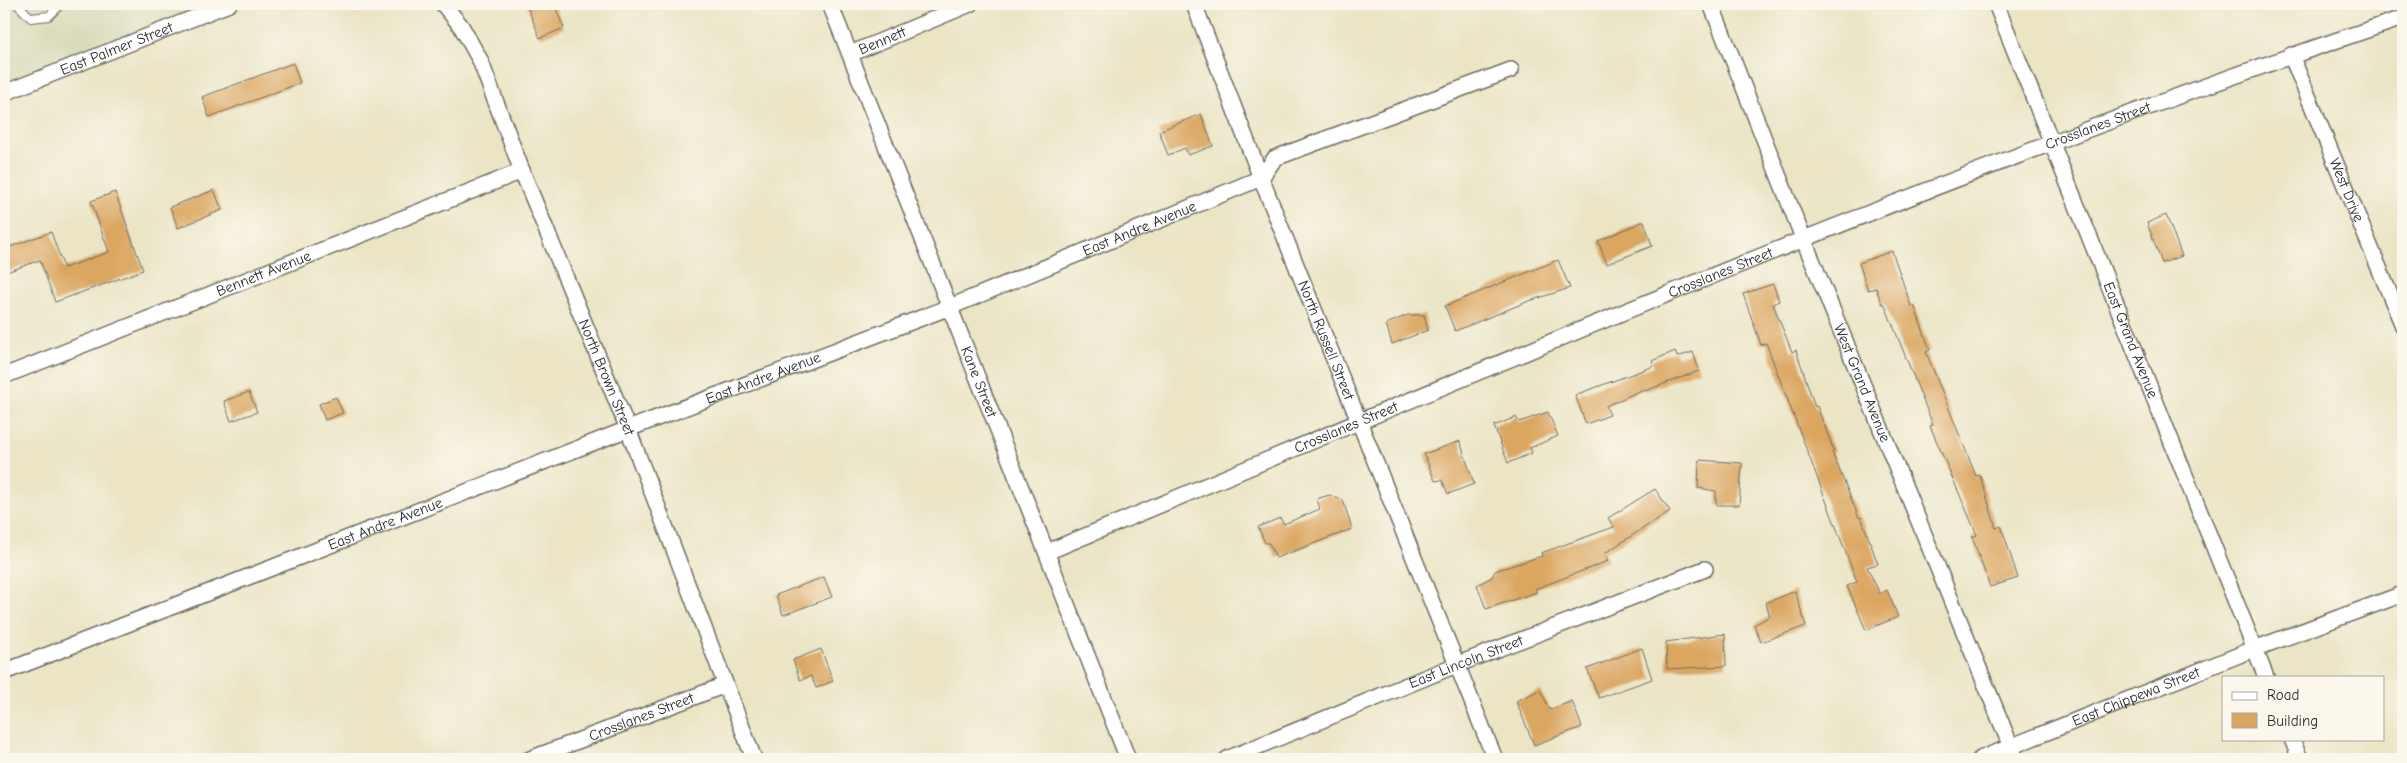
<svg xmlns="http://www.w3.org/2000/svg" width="2407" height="763" font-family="'Comic Neue',sans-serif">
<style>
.built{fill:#d9dab9}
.building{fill:#dba661}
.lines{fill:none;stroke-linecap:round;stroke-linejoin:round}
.lane-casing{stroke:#6e6c61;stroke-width:10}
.street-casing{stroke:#6e6c61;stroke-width:18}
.lane{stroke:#fff;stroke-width:8}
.street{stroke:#fff;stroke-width:15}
.labels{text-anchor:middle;stroke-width:5;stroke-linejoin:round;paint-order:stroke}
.street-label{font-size:15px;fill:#2b2b2b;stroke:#fbf7ec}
</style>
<rect width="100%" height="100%" fill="#fbf7ec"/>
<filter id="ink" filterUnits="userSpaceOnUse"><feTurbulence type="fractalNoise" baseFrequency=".02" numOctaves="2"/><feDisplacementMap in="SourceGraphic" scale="10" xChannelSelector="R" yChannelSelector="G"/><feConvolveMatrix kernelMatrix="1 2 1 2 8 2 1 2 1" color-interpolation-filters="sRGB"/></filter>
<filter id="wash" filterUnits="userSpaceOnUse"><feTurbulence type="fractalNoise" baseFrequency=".0096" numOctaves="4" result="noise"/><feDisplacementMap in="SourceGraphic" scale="20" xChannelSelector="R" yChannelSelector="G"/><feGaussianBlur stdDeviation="1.12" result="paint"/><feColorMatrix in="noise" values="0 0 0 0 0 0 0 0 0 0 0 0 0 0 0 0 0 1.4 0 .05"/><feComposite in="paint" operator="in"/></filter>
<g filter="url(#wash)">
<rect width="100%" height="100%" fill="#ebe5c6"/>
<polygon class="built" points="4,4 229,4 4,93"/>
<g id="blocks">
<g class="building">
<polygon points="526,4 554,4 564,28 540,38"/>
<polygon points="293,63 300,83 209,117 202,97"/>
<polygon points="1201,114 1213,146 1188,155 1185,148 1168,155 1159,131"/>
<polygon points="214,190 222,210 178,228 170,207"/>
<polygon points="115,192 143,270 55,302 40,260 4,273 4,249 51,232 64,268 109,252 91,201"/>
<polygon points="2166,215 2182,256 2162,263 2147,223"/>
<polygon points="1644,221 1652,246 1607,264 1598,241"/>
<polygon points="1892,251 1911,306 1914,305 1930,350 1926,352 1976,476 1980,475 1996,528 2001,526 2018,578 1990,587 1972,537 1977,535 1930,426 1933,425 1884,303 1882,304 1876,288 1868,290 1859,263"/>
<polygon points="1558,260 1570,288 1529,301 1455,331 1445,306"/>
<polygon points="1773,284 1779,301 1773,304 1792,352 1796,350 1815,407 1817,406 1834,451 1832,452 1859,518 1861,517 1878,564 1867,567 1880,594 1887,590 1898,617 1866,630 1847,586 1857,582 1766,343 1761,345 1743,294"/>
<polygon points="1408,315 1424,315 1428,330 1392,344 1386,324"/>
<polygon points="1675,351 1677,357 1693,352 1699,371 1645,391 1644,389 1606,406 1610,415 1586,424 1575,395 1654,366 1652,361"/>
<polygon points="249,392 257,412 231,421 224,401"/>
<polygon points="336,397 343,413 325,420 319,404"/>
<polygon points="1548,412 1558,436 1530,448 1532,453 1508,463 1494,426 1516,417 1519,422"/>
<polygon points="1460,441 1474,484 1448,494 1442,480 1435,481 1424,454"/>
<polygon points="1699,460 1742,463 1739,505 1716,505 1716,491 1698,488"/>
<polygon points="1655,489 1670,511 1605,553 1608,561 1535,589 1537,592 1486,609 1477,585 1492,577 1495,571 1542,556 1541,553 1614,527 1608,518"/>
<polygon points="1329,495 1343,500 1352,529 1276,558 1269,543 1265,543 1258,527 1280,518 1284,524 1320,509 1317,499"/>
<polygon points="824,577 832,597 783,615 776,595"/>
<polygon points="1795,591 1806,626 1761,642 1754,625 1770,616 1766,603"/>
<polygon points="1725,634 1726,666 1667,669 1666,642"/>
<polygon points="1642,648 1652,679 1599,698 1587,669"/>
<polygon points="821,649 833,681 816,688 811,676 800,680 793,660"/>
<polygon points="1540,690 1550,710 1572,701 1582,727 1534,745 1516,701"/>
</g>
</g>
</g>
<g filter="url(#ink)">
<use href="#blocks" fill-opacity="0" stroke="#6e6c61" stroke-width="1"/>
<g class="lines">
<defs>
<polyline id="lane" points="17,4 31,18 49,16 61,4"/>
<g id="street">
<path id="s1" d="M443,4L461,26L480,60L522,171L628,429L754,759"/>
<path id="s2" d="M830,4L1128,759"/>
<path id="s3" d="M1194,4L1261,178L1495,759"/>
<path id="s4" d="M1711,4L1803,238L2016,759"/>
<path id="s5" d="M1996,4L2266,677"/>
<path id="s6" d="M850,54L970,4"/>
<path id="s7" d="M2291,55L2403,326"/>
<path id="s8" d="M4,93L229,4"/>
<path id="s9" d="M4,376L522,171"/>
<path id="s10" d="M1047,552C1495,366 1942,171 2403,18"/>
<path id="s11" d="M4,672L628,429L950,307L1261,178L1275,158L1511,70"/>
<polyline points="2292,739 2300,759"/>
<path id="s12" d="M530,759L725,685"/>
<path id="s13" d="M1227,759L1456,665L1705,569"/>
<path id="s14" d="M1980,759L2254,649L2403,594"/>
</g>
</defs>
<use href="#lane" class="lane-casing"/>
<use href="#street" class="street-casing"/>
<use href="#lane" class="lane"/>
<use href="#street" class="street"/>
</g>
</g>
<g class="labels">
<g class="street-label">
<text dy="5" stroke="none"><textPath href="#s6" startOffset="35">Bennett</textPath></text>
<text dy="5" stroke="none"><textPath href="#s8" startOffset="121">East Palmer Street</textPath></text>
<text dy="5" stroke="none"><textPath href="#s10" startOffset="1134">Crosslanes Street</textPath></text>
<text dy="5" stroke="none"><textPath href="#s7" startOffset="146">West Drive</textPath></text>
<text dy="5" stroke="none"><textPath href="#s11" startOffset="1219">East Andre Avenue</textPath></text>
<text dy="5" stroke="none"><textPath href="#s10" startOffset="729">Crosslanes Street</textPath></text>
<text dy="5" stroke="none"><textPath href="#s9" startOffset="279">Bennett Avenue</textPath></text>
<text dy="5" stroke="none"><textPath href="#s3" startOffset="361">North Russell Street</textPath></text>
<text dy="5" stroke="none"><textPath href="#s5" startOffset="362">East Grand Avenue</textPath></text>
<text dy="5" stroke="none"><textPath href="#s1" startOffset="409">North Brown Street</textPath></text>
<text dy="5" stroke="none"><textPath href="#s11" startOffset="814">East Andre Avenue</textPath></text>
<text dy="5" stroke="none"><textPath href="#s2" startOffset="406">Kane Street</textPath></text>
<text dy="5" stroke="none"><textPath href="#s4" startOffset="408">West Grand Avenue</textPath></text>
<text dy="5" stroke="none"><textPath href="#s10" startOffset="324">Crosslanes Street</textPath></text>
<text dy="5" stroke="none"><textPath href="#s11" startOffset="409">East Andre Avenue</textPath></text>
<text dy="5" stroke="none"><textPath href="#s13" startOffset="258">East Lincoln Street</textPath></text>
<text dy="5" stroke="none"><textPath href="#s14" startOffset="168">East Chippewa Street</textPath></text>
<text dy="5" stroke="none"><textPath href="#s12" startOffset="119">Crosslanes Street</textPath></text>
</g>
</g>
<rect width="2407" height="763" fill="none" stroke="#fbf7ec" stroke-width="20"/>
<rect x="2222" y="676" width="162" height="65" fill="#fbf7ec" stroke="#a8a59f"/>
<rect x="2232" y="692" width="25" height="8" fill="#ffffff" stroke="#a8a59f"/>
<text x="2267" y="700" font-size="15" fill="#2b2b2b">Road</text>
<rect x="2232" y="713" width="25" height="15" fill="#dba661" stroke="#a8a59f"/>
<text x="2267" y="726" font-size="15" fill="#2b2b2b">Building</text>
</svg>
